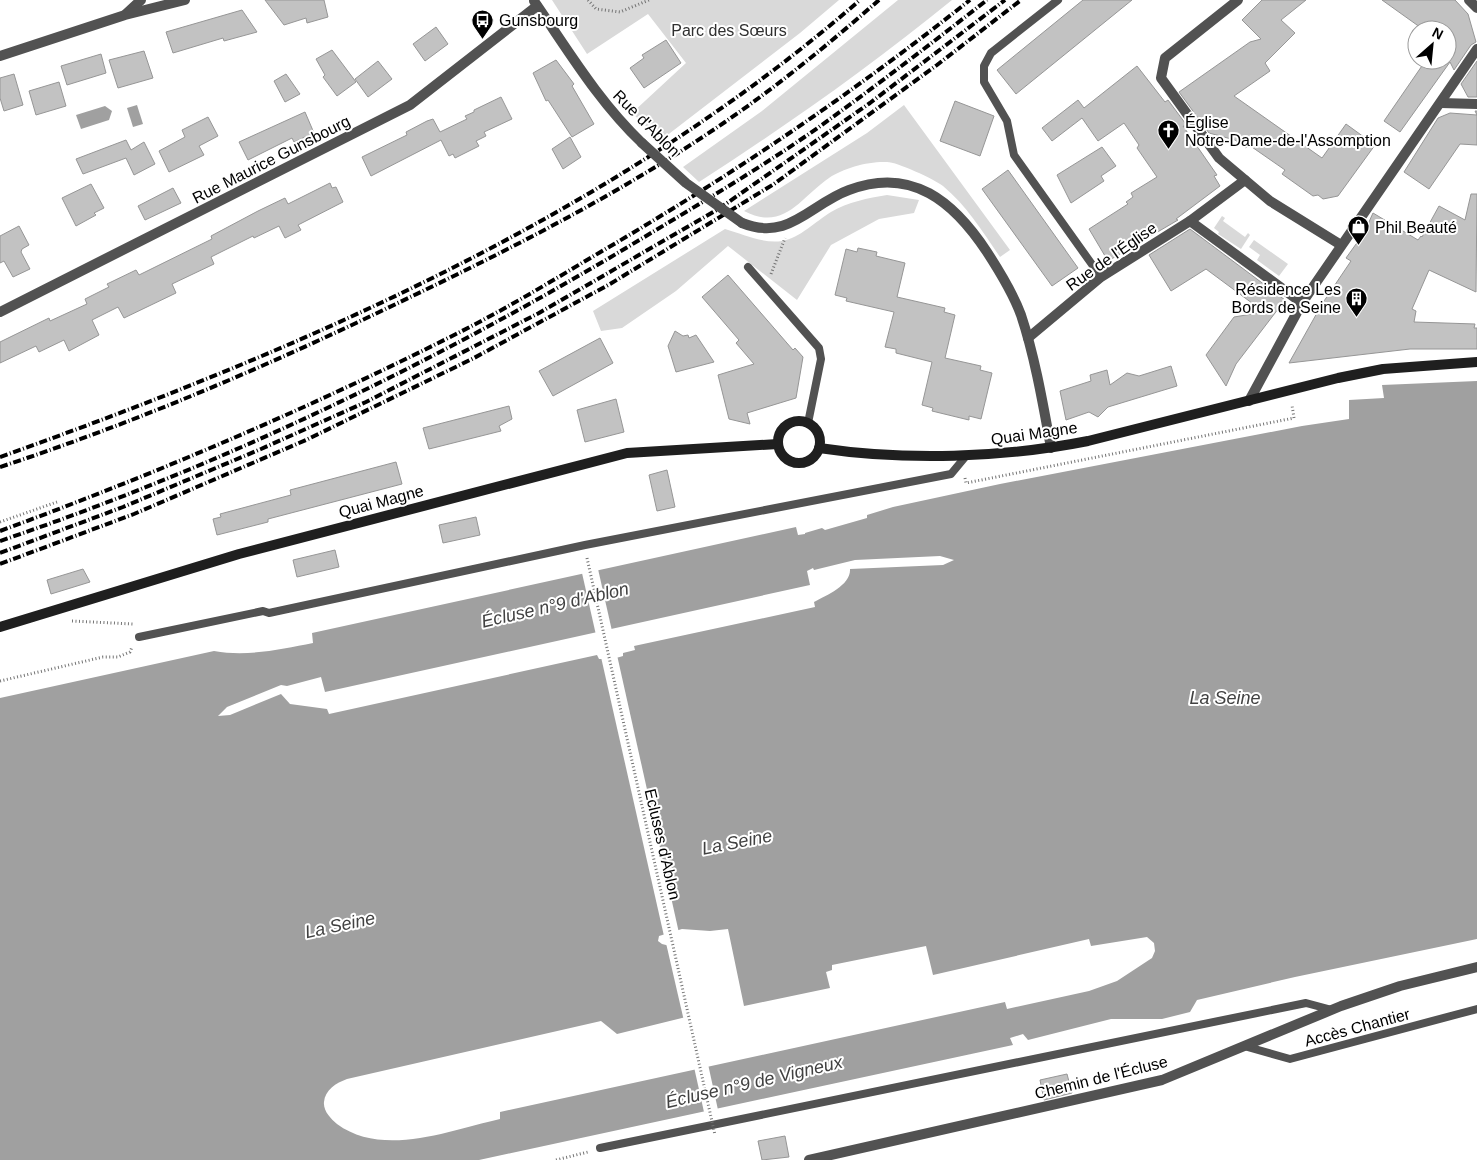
<svg xmlns="http://www.w3.org/2000/svg" width="1477" height="1160" font-family="Arial,sans-serif">
<style>
.green{fill:#d9d9d9}
.water{fill:#a0a0a0;fill-rule:evenodd}
.pier{fill:#fff}
.building{fill:#c2c2c2;stroke:#969696}
.lines{fill:none;stroke-linecap:round;stroke-linejoin:round}
.path{stroke:#747474;stroke-width:3;stroke-dasharray:1 2.5;stroke-linecap:butt}
.service{stroke:#525252;stroke-width:8}
.pedestrian{stroke:#525252;stroke-width:10}
.minor{stroke:#525252;stroke-width:10}
.tertiary{stroke:#525252;stroke-width:10}
.secondary{stroke:#1f1f1f;stroke-width:10}
.rail{stroke:#000;stroke-width:4;stroke-dasharray:8 2.5 1 2.5;stroke-linecap:butt}
.path-bridge{stroke:#747474;stroke-width:3;stroke-dasharray:1 2.5;stroke-linecap:butt}
.minor-bridge{stroke:#525252;stroke-width:10}
.labels{text-anchor:middle;stroke-width:4;stroke-linejoin:round;paint-order:stroke}
.poi-label{font-size:16px;fill:#000;stroke:#fff;text-anchor:start}
.park-label{font-size:16px;fill:#303030;stroke:#fff}
.street-label{font-size:16px;fill:#000;stroke:#fff}
.water-label{font-size:18px;font-style:italic;fill:#414141;stroke:#fff}
</style>
<rect width="100%" height="100%" fill="#fff"/>
<g class="green">
<polygon points="552,0 839,0 800,33 661,140 632,113 686,63 648,14 587,54"/>
<path d="M898,0H952C871,66 786,126 699,182L683,167L762,111Z"/>
<path d="M904,105L1010,250L1000,257C983,232 966,205 943,186C934,179 897,162 887,162C869,161 843,168 829,178C800,198 784,232 744,211L867,133Z"/>
<path d="M887,195L919,200L914,213L879,219L831,245L797,300L728,246L676,291L622,328L601,331L593,311L725,229C743,234 763,244 782,241C800,238 816,221 831,212C848,202 868,198 887,195Z"/>
<polygon points="1222,216 1225,218 1223,221 1245,237 1248,233 1250,235 1241,249 1218,234 1219,232 1214,228"/>
<polygon points="1254,240 1288,264 1279,276 1257,260 1260,255 1249,247"/>
</g>
<g class="water">
<polygon points="137,105 143,124 133,127 127,108"/>
<polygon points="105,106 112,111 109,120 81,129 76,115"/>
<path d="M1477,381V939L1295,977L1197,1000L1190,1012L1162,1019H1111L1028,1040L1023,1034L1010,1038L1013,1045L479,1160H0V698L214,651C248,657 282,649 313,643L312,633L796,527L798,535L805,534V533L822,528L825,530L867,518V515L893,507L1000,484L1302,426L1349,419V400L1384,398L1382,385ZM940,556L954,560L943,565L850,569C851,585 827,595 814,602L815,607L634,646L635,650L623,653V656C614,659 607,659 599,659L597,655L329,714L327,709L290,704L281,694L230,715L218,716L227,707L281,685L287,686L321,677L325,692L810,585L807,571L813,568L814,570L855,560ZM682,929L710,931L728,929L744,1006L830,988L826,972L832,970V965L926,946L933,975L1089,939L1091,946L1147,937L1154,943L1155,951L1152,958L1117,981L1089,991L1007,1009L1005,1002L500,1112V1119C451,1130 383,1158 337,1124C331,1119 323,1111 324,1102C325,1090 336,1083 347,1079L601,1021L617,1034L686,1017L670,946L662,944L658,941L659,936Z"/>
</g>
<g class="pier">
<polygon points="598,569 612,631 596,635 582,573"/>
<polygon points="617,655 679,933 664,936 601,657"/>
<polygon points="666,943 672,945 689,1017 687,1020 684,1021"/>
<polygon points="708,1064 718,1110 704,1112 694,1067"/>
</g>
<g class="building">
<polygon points="265,0 324,0 328,17 307,23 306,18 284,25"/>
<polygon points="1083,0 1132,0 1016,94 997,70"/>
<polygon points="1262,0 1306,0 1281,20 1295,33 1265,63 1270,71 1234,96 1322,158 1346,124 1375,145 1338,196 1323,199 1318,195 1313,196 1282,174 1285,170 1249,145 1246,148 1235,140 1209,133 1179,92 1250,42 1261,39 1242,20"/>
<polygon points="1382,0 1455,0 1468,14 1476,42 1471,45 1454,70 1450,62 1400,132 1384,121 1426,60 1449,60 1447,56 1447,30 1424,30"/>
<polygon points="242,10 257,32 224,41 223,38 173,53 166,32"/>
<polygon points="436,27 448,44 425,61 413,44"/>
<polygon points="666,40 681,63 644,88 630,68 644,58 642,55"/>
<polygon points="332,50 356,82 337,96 323,77 325,75 316,59"/>
<polygon points="144,51 153,78 118,88 109,60"/>
<polygon points="101,54 106,73 67,85 61,66"/>
<polygon points="556,60 574,84 572,86 594,124 572,137 548,100 546,101 533,73"/>
<polygon points="378,61 392,79 368,97 355,79"/>
<polygon points="1477,61 1477,97 1468,97 1461,84"/>
<polygon points="1137,66 1165,102 1168,100 1188,127 1183,126 1217,175 1214,176 1220,186 1176,219 1178,220 1108,261 1089,229 1128,204 1126,202 1133,197 1131,193 1157,177 1137,148 1139,145 1124,123 1098,141 1082,118 1052,141 1042,128 1078,100 1084,108"/>
<polygon points="14,74 23,105 4,111 0,98 0,78"/>
<polygon points="286,74 300,94 285,102 274,81"/>
<polygon points="59,82 66,106 36,115 29,91"/>
<polygon points="501,97 512,119 484,132 486,136 476,141 479,146 455,158 453,154 449,156 441,140 371,176 362,157 407,135 406,132 427,121 433,119 440,132 467,119 465,116 474,112 474,110"/>
<polygon points="955,101 994,116 980,156 940,141"/>
<polygon points="1475,111 1477,111 1477,145 1460,144 1429,189 1404,172 1438,118 1450,113 1477,115"/>
<polygon points="305,112 314,133 294,142 292,138 248,160 239,142"/>
<polygon points="208,117 218,136 199,146 204,155 169,172 159,151 185,137 182,130"/>
<polygon points="570,137 581,157 563,169 552,149"/>
<polygon points="126,140 131,150 144,142 155,164 134,175 126,158 83,174 76,159"/>
<polygon points="1102,147 1116,166 1101,176 1104,181 1071,203 1057,175"/>
<polygon points="1008,170 1078,268 1052,286 982,189"/>
<polygon points="330,183 332,188 336,187 343,202 298,225 301,230 285,238 279,226 254,238 253,236 211,257 214,264 172,284 176,293 124,318 118,307 92,320 99,335 69,351 64,340 39,352 36,346 0,363 0,342 49,318 50,321 87,304 85,299 109,287 107,284 136,270 139,275 212,239 211,236 258,211 285,198 288,204"/>
<polygon points="91,184 104,208 94,213 96,215 76,226 62,198"/>
<polygon points="173,188 181,203 145,220 138,206"/>
<polygon points="1471,194 1477,194 1476,292 1429,270 1412,309 1416,311 1414,322 1475,324 1474,328 1477,328 1477,349 1410,349 1289,363 1322,304 1351,261 1346,258 1364,233 1373,213 1418,240 1421,236 1422,237 1439,206 1465,220"/>
<polygon points="19,226 29,245 22,249 21,252 30,269 13,277 4,261 0,263 0,236"/>
<polygon points="1190,229 1285,300 1236,364 1226,386 1206,355 1234,317 1264,312 1206,269 1171,291 1149,255"/>
<polygon points="858,248 877,252 876,256 905,263 897,297 945,308 944,312 955,315 945,358 981,366 980,370 992,373 981,419 969,416 969,420 932,411 933,408 922,405 932,362 896,353 896,349 885,347 894,312 846,301 847,298 835,295 846,249 857,252"/>
<polygon points="728,275 793,350 795,348 803,357 796,398 747,413 750,424 729,419 718,375 754,364 736,343 739,340 702,297"/>
<polygon points="675,331 683,336 688,335 689,338 696,335 714,362 676,372 668,346"/>
<polygon points="600,338 613,363 553,396 539,371"/>
<polygon points="1171,366 1177,386 1108,407 1098,417 1089,412 1066,420 1060,391 1091,381 1090,375 1107,370 1110,385 1127,373 1139,376"/>
<polygon points="616,399 624,432 585,442 577,410"/>
<polygon points="509,406 512,419 499,426 501,431 429,449 423,428"/>
<polygon points="396,462 402,484 268,519 268,522 217,535 213,519 221,517 220,514 291,495 290,490"/>
<polygon points="667,470 675,507 657,511 649,475"/>
<polygon points="476,517 480,535 443,543 439,525"/>
<polygon points="335,550 339,567 297,577 293,560"/>
<polygon points="83,569 90,582 51,594 47,580"/>
<polygon points="1067,1074 1072,1093 1044,1100 1040,1080"/>
<polygon points="785,1136 789,1157 762,1160 758,1141"/>
</g>
<g class="lines">
<g class="path">
<polyline points="588,0 596,9 620,12 649,0"/>
<polyline points="771,274 785,238"/>
<polyline points="965,478 966,483 1294,418 1292,405"/>
<polyline points="0,522 57,502"/>
<polyline points="72,621 133,624 133,626"/>
<polyline points="0,681 103,657 118,657 130,652 132,647"/>
<polyline points="556,1160 588,1152"/>
</g>
<g class="service">
<polyline points="1058,0 991,53 984,66 984,82 1007,121 1014,155 1101,277"/>
<polyline points="748,267 819,348 821,359 808,423"/>
<polyline points="139,637 263,611 269,613 585,545 951,474 966,456"/>
<polyline points="1244,1046 1290,1059 1477,1009"/>
<polyline points="600,1148 1306,1003 1332,1010"/>
</g>
<polyline class="pedestrian" points="1190,221 1245,180"/>
<g class="minor">
<polyline points="1238,0 1165,58 1161,78 1219,158 1270,201 1341,245"/>
<polyline points="1469,0 1477,8"/>
<path d="M534,1C568,50 598,101 642,143"/>
<polyline points="126,14 141,0"/>
<polyline points="0,56 125,15 185,0"/>
<polyline points="1441,103 1477,104"/>
<path d="M742,223C789,242 810,204 849,190C912,166 954,202 987,252C1000,272 1013,293 1021,315C1035,357 1043,404 1051,448"/>
<polyline points="0,312 410,105 537,6"/>
<polyline points="1028,338 1101,277 1190,221 1302,303"/>
<polyline points="809,1160 1162,1080 1341,1006 1400,986 1477,967"/>
</g>
<polyline class="tertiary" points="1249,401 1302,303 1477,49"/>
<g class="secondary">
<circle cx="799" cy="442" r="21"/>
<path d="M819,448C906,461 1002,458 1088,441L1338,378L1383,369L1477,362"/>
<polyline points="0,627 239,554 627,453 778,444"/>
</g>
<g class="rail">
<path d="M0,457C304,349 614,214 860,0"/>
<path d="M0,467C137,422 270,365 400,302C511,249 623,192 725,122C779,85 830,43 879,0"/>
<path d="M0,531C155,474 308,409 456,334C502,311 547,284 592,257C726,179 848,97 970,0"/>
<path d="M0,541C224,465 439,361 641,239C701,203 762,167 819,127C876,86 932,43 987,0"/>
<polyline points="0,553 123,507 261,449 366,402 539,313 720,208 870,103 1005,0"/>
<polyline points="0,564 134,514 306,440 474,358 610,284 774,184 937,65 1021,0"/>
</g>
<polyline class="path-bridge" points="587,558 715,1135"/>
<polyline class="minor-bridge" points="642,143 686,183 742,223"/>
</g>
<defs>
<symbol id="bus-pin" viewBox="-11 -11 22 30"><path d="M0 17L-7.5 6A9.5 9.5 0 1 1 7.5 6Z" fill="#000" stroke="#fff"/><path d="M-5-6H5V4H4V6H2V4H-2V6H-4V4H-5ZM-3.5-4V0h7V-4ZM-3.5 1.2v1.5H-2V1.2ZM2 1.2v1.5H3.5V1.2Z" fill="#fff"/></symbol>
<symbol id="church-pin" viewBox="-11 -11 22 30"><path d="M0 17L-7.5 6A9.5 9.5 0 1 1 7.5 6Z" fill="#000" stroke="#fff"/><path d="M-1.2-6h2.4v3.5h3.3v2.4h-3.3V6h-2.4V-.1h-3.3v-2.4h3.3Z" fill="#fff"/></symbol>
<symbol id="shop-pin" viewBox="-11 -11 22 30"><path d="M0 17L-7.5 6A9.5 9.5 0 1 1 7.5 6Z" fill="#000" stroke="#fff"/><path d="M-5-2.5h2.3a2.7 3.5 0 0 1 5.4 0H5L5.5 6h-11ZM-1.5-2.5h3a1.5 2.3 0 0 0-3 0Z" fill="#fff"/></symbol>
<symbol id="building-pin" viewBox="-11 -11 22 30"><path d="M0 17L-7.5 6A9.5 9.5 0 1 1 7.5 6Z" fill="#000" stroke="#fff"/><path d="M-4-6H4V6H1V3H-1V6H-4ZM-2.5-4.3h1.7v1.8h-1.7ZM.8-4.3h1.7v1.8H.8ZM-2.5-1h1.7V.8h-1.7ZM.8-1h1.7V.8H.8Z" fill="#fff"/></symbol>
</defs>
<g fill-rule="evenodd">
<use href="#bus-pin" x="470" y="8" width="25" height="34"/>
<use href="#church-pin" x="1156" y="118" width="25" height="34"/>
<use href="#shop-pin" x="1346" y="214" width="25" height="34"/>
<use href="#building-pin" x="1344" y="286" width="25" height="34"/>
</g>
<g class="labels">
<g class="poi-label">
<text x="499" y="26">Gunsbourg</text>
<text x="1185" y="128">Église<tspan x="1185" dy="18">Notre-Dame-de-l'Assomption</tspan></text>
<text x="1375" y="233">Phil Beauté</text>
<text x="1341" y="295" text-anchor="end">Résidence Les<tspan x="1341" dy="18">Bords de Seine</tspan></text>
</g>
<g class="park-label">
<text x="729" y="36">Parc des Sœurs</text>
</g>
<g class="street-label">
<text transform="translate(647 123) rotate(45)" y="6">Rue d'Ablon</text>
<text transform="translate(271 159) rotate(-27)" y="6">Rue Maurice Gunsbourg</text>
<text transform="translate(1111 256) rotate(-35)" y="6">Rue de l'Église</text>
<text transform="translate(1034 433) rotate(-8)" y="6">Quai Magne</text>
<text transform="translate(381 501) rotate(-15)" y="6">Quai Magne</text>
<text transform="translate(663 844) rotate(77)" y="6">Ecluses d'Ablon</text>
<text transform="translate(1357 1027) rotate(-15)" y="6">Accès Chantier</text>
<text transform="translate(1101 1077) rotate(-14)" y="6">Chemin de l'Écluse</text>
</g>
<g class="water-label">
<text transform="translate(555 605) rotate(-13)" y="6">Écluse n°9 d'Ablon</text>
<text x="1225" y="704">La Seine</text>
<text transform="translate(737 842) rotate(-11)" y="6">La Seine</text>
<text transform="translate(340 925) rotate(-12)" y="6">La Seine</text>
<text transform="translate(754 1082) rotate(-13)" y="6">Écluse n°9 de Vigneux</text>
</g>
</g>
<g transform="translate(1432 45) rotate(27)"><circle r="24" fill="#ffffff" stroke="#999999"/>
<path d="M0-4L9 19L0 12L-9 19Z" fill="#000000"/>
<text y="-8" font-size="14" font-weight="bold" text-anchor="middle" fill="#000000">N</text>
</g>
</svg>
